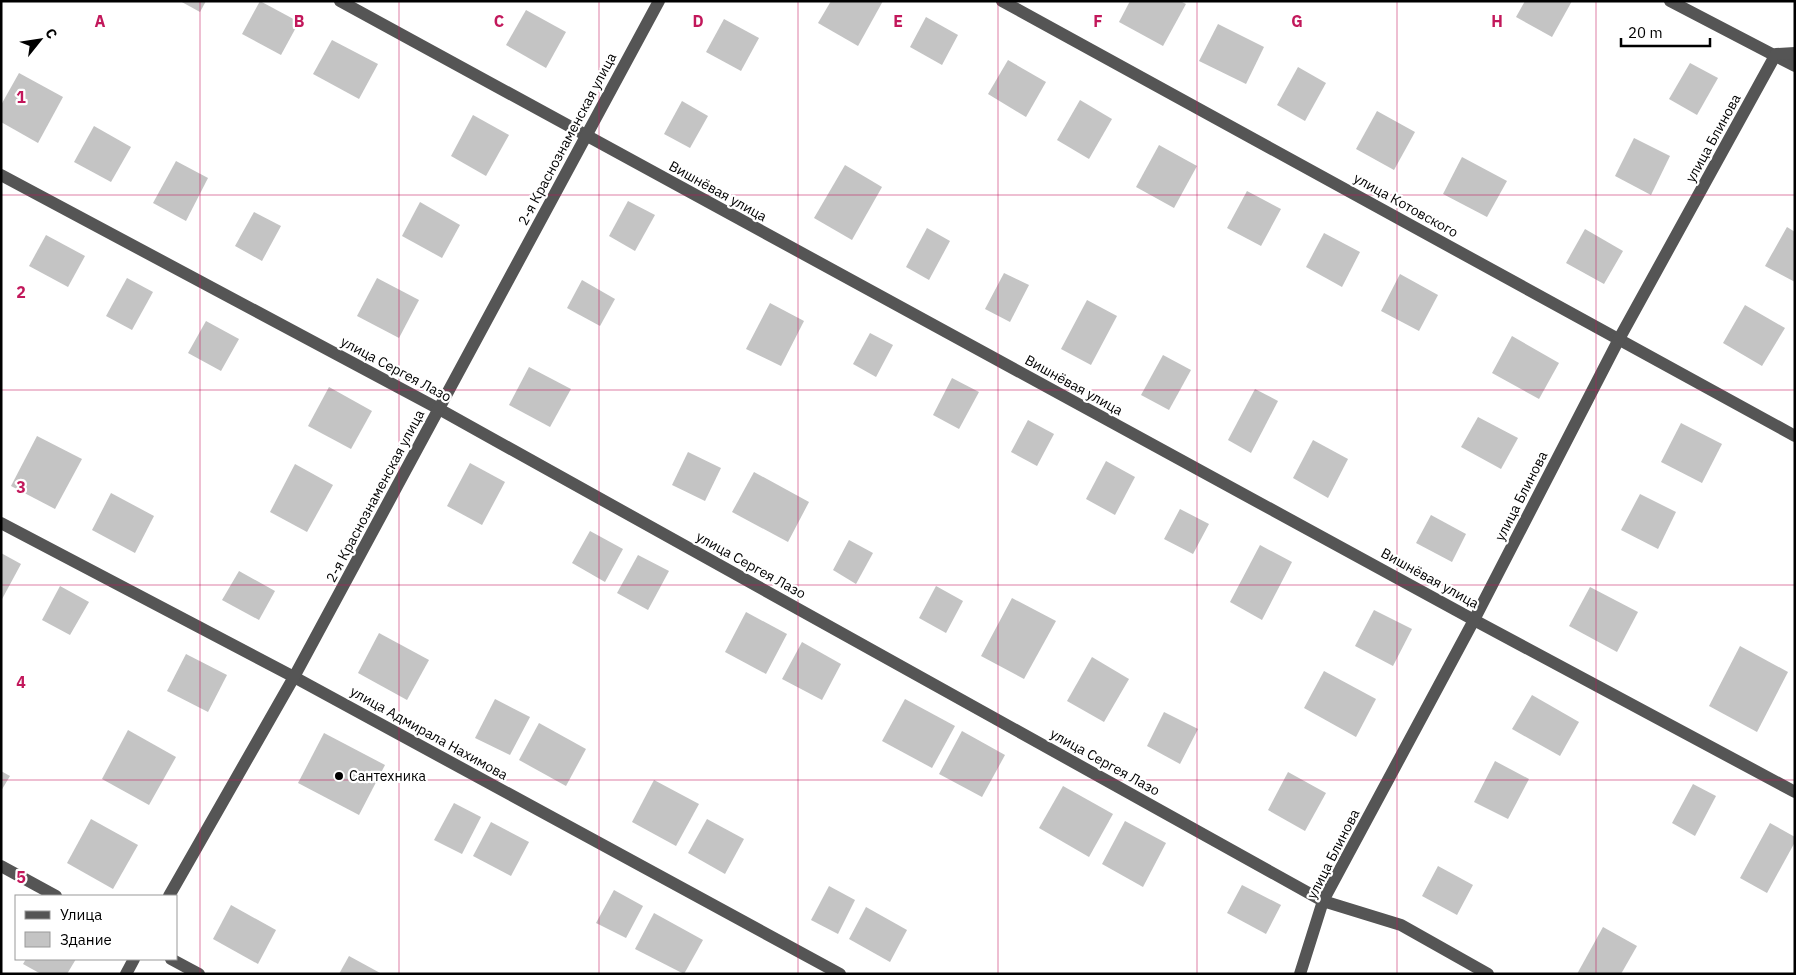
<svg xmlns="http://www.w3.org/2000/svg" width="1796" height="975" font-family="'IBM Plex Sans',sans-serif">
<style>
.building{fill:#c4c4c4}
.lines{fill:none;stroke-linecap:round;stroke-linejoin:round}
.minor{stroke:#555;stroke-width:12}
.grid{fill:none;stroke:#c2185b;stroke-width:1;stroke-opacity:0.55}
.poi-dot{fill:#000;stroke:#fff;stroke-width:2}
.labels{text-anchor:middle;stroke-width:4.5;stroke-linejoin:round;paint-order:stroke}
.street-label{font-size:14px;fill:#000;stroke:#fff}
.poi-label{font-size:14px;fill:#000;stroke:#fff;text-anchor:start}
.grid-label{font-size:16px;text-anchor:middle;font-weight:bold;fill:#c2185b;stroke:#fff;stroke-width:4.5;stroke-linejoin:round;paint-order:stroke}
</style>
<rect width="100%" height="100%" fill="#fff"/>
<g class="building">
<polygon points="180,1 206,1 200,12"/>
<polygon points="260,1 299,22 281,55 242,34"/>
<polygon points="831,1 883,1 858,46 818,23"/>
<polygon points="1130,1 1180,1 1186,4 1163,46 1119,22"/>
<polygon points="1525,1 1572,1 1552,37 1516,17"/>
<polygon points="526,10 566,32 546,68 506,45"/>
<polygon points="926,17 958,35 942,65 910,47"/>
<polygon points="724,19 759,38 741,71 706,52"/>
<polygon points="1218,24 1264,47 1246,84 1199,61"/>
<polygon points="332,40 378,64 359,99 313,74"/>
<polygon points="1008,60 1046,82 1026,117 988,94"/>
<polygon points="1690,63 1718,78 1697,115 1669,99"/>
<polygon points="1298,67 1326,83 1305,121 1277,105"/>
<polygon points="19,73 63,97 38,143 1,122 1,105"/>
<polygon points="1080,100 1112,119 1089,159 1057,140"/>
<polygon points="682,101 708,116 690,148 664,134"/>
<polygon points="1377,111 1415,132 1394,170 1356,149"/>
<polygon points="473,115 509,135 486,176 451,156"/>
<polygon points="94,126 131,147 111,182 74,162"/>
<polygon points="1634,138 1670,156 1651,195 1615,176"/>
<polygon points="1159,145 1197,166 1174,208 1136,187"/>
<polygon points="1462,157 1507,181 1487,217 1443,194"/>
<polygon points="176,161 208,178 186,221 153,203"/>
<polygon points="845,165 882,187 852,240 814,218"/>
<polygon points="1247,191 1281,209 1261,246 1227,228"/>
<polygon points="628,201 655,215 635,251 609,236"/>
<polygon points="420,202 460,225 442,258 402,236"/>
<polygon points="254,212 281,226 262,261 235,246"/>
<polygon points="1787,227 1795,232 1795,282 1765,266"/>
<polygon points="927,228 950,241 929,280 906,267"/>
<polygon points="1585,229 1623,251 1604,284 1566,263"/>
<polygon points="1324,233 1360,252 1342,287 1306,267"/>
<polygon points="46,235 85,256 68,287 29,266"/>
<polygon points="1004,273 1029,285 1010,322 985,309"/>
<polygon points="1400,274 1438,295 1419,331 1381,311"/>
<polygon points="127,278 153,292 132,330 106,316"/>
<polygon points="377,278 419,300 399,338 357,316"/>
<polygon points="582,280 615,299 600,326 567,308"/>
<polygon points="1087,300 1117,316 1091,365 1061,349"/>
<polygon points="770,303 804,321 781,366 746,349"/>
<polygon points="1745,305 1785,328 1762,366 1723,343"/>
<polygon points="206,321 239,339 221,371 188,353"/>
<polygon points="870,333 893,345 876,377 853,364"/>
<polygon points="1512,336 1559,363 1539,399 1492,373"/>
<polygon points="1163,355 1191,370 1169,410 1141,395"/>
<polygon points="529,367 571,389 550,427 509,405"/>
<polygon points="952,378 979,392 959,429 933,415"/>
<polygon points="329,387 372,411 351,449 308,426"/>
<polygon points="1255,389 1278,401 1251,453 1228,440"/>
<polygon points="1478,417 1518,438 1501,469 1461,447"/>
<polygon points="1028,420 1054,434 1037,466 1011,452"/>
<polygon points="1681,423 1722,444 1702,483 1661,462"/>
<polygon points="37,436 82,459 55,509 11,486"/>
<polygon points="1313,440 1348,459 1328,498 1293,478"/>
<polygon points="688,452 721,468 705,501 672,485"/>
<polygon points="1106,461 1135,477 1115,515 1086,499"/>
<polygon points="470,463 505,482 482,525 447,506"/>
<polygon points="295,464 333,485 307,532 270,512"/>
<polygon points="754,472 809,502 788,542 732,512"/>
<polygon points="111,493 154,516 135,553 92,530"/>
<polygon points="1640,494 1676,512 1658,549 1621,530"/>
<polygon points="1180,509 1209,524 1193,554 1164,539"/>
<polygon points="1431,515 1466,534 1452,562 1416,543"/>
<polygon points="590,531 623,549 605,582 572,563"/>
<polygon points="849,540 873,553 856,584 833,570"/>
<polygon points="1260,545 1292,562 1262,620 1230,602"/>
<polygon points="1,553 21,564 1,601"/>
<polygon points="638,555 669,571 648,610 617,593"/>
<polygon points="239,571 275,591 259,620 222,600"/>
<polygon points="60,586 89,602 70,635 42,620"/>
<polygon points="936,586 963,601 946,633 919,618"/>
<polygon points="1590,587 1638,612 1617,652 1569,626"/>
<polygon points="1012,598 1056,621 1024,679 981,656"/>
<polygon points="1374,610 1412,629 1393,666 1355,646"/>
<polygon points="746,612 787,634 766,674 725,652"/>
<polygon points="379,633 429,660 407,700 358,673"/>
<polygon points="802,642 841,664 822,700 782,679"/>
<polygon points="1740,646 1788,672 1757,732 1709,706"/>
<polygon points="186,654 227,675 208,712 167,691"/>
<polygon points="1092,657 1129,679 1104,722 1067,701"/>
<polygon points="1324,671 1376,699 1356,737 1304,708"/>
<polygon points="1532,695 1579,722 1560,756 1512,729"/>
<polygon points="495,699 530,717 510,755 475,738"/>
<polygon points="905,699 955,726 932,768 882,741"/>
<polygon points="1164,712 1198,729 1180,764 1147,746"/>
<polygon points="539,723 586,749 566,786 519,760"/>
<polygon points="128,730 176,757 149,805 102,779"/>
<polygon points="962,731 1005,755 982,797 939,774"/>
<polygon points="324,733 385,765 359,815 298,783"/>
<polygon points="1495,761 1529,779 1508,819 1474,802"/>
<polygon points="1,771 10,776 1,791"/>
<polygon points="1288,772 1326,793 1305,831 1268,810"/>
<polygon points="654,780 699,804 676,846 632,822"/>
<polygon points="1693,784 1716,796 1695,836 1672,823"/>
<polygon points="1063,786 1113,814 1089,857 1039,828"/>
<polygon points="454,803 481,817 462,854 434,840"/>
<polygon points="91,819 138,845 113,889 67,863"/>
<polygon points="707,819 744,839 725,874 688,853"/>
<polygon points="1125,821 1166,843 1143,887 1102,864"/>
<polygon points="491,822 529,842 511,876 473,856"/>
<polygon points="1770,823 1795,837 1795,842 1767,893 1740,878"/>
<polygon points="1438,866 1473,885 1457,915 1422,896"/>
<polygon points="1242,885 1281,905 1266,934 1227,913"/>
<polygon points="829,886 855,900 838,934 811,920"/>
<polygon points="614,890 643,906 626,938 596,923"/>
<polygon points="231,905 276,930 258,964 213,939"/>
<polygon points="866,907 907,930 890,962 849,939"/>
<polygon points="654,913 703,940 684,974 635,949"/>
<polygon points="1603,927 1637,946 1621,974 1577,974"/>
<polygon points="349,956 382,974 339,974"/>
<polygon points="26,959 76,959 67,974 41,974 23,964"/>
</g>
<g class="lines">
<g class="minor">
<polyline points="340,1 1474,620 1795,792"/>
<polyline points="1002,1 1795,436"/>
<polyline points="1670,1 1795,66"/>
<polyline points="1,175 439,409 1323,901 1401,925 1488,974"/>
<polyline points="1,523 294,677 840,974"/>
<polyline points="1,866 56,896"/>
<polyline points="169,896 294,677 659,1"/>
<polyline points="171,959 199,974"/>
<polyline points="126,974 134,959"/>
<polyline points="1300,974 1323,901 1474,620 1619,339 1776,54 1795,53"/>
</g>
</g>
<path class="grid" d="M200,1V974M399,1V974M599,1V974M798,1V974M998,1V974M1197,1V974M1397,1V974M1596,1V974M1,195H1795M1,390H1795M1,585H1795M1,780H1795"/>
<circle class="poi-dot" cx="339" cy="776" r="5"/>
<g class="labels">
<g class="street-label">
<text transform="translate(1713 138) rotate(-61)" y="5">улица Блинова</text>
<text transform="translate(567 139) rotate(-62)" y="5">2-я Краснознаменская улица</text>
<text transform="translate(718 191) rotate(29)" y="5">Вишнёвая улица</text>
<text transform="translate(1406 205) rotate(29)" y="5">улица Котовского</text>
<text transform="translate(396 369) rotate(28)" y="5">улица Сергея Лазо</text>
<text transform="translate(1074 385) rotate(29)" y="5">Вишнёвая улица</text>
<text transform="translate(375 496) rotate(-62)" y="5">2-я Краснознаменская улица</text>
<text transform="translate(1521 496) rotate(-63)" y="5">улица Блинова</text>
<text transform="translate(751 565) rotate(29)" y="5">улица Сергея Лазо</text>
<text transform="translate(1430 578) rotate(29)" y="5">Вишнёвая улица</text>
<text transform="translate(429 733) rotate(29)" y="5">улица Адмирала Нахимова</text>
<text transform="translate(1105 762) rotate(29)" y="5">улица Сергея Лазо</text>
<text transform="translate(1333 854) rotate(-63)" y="5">улица Блинова</text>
</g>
<g class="poi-label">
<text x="349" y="781">Сантехника</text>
</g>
</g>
<g class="grid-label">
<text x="100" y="27">A</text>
<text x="299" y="27">B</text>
<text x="499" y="27">C</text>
<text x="698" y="27">D</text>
<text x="898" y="27">E</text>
<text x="1098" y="27">F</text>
<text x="1297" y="27">G</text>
<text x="1497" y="27">H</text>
<text x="21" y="103">1</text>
<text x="21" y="298">2</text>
<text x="21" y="493">3</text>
<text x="21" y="688">4</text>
<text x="21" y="883">5</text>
</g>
<rect width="1796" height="975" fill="none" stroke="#000000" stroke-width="5"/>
<rect x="15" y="895" width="162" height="65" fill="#ffffff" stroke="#999999"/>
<rect x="25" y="911" width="25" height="8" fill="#555555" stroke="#999999"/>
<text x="60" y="920" font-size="15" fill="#000000">Улица</text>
<rect x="25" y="932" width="25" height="15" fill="#c4c4c4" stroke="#999999"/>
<text x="60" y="945" font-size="15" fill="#000000">Здание</text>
<g transform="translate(40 40) rotate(60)" stroke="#ffffff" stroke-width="4" paint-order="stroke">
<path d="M0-4L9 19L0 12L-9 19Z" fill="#000000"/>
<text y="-8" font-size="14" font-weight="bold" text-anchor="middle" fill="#000000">С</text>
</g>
<path d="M1621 38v8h89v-8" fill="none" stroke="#000000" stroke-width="2.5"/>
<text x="1628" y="38" font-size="15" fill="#000000" stroke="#ffffff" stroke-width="4" paint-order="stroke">20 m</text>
</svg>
